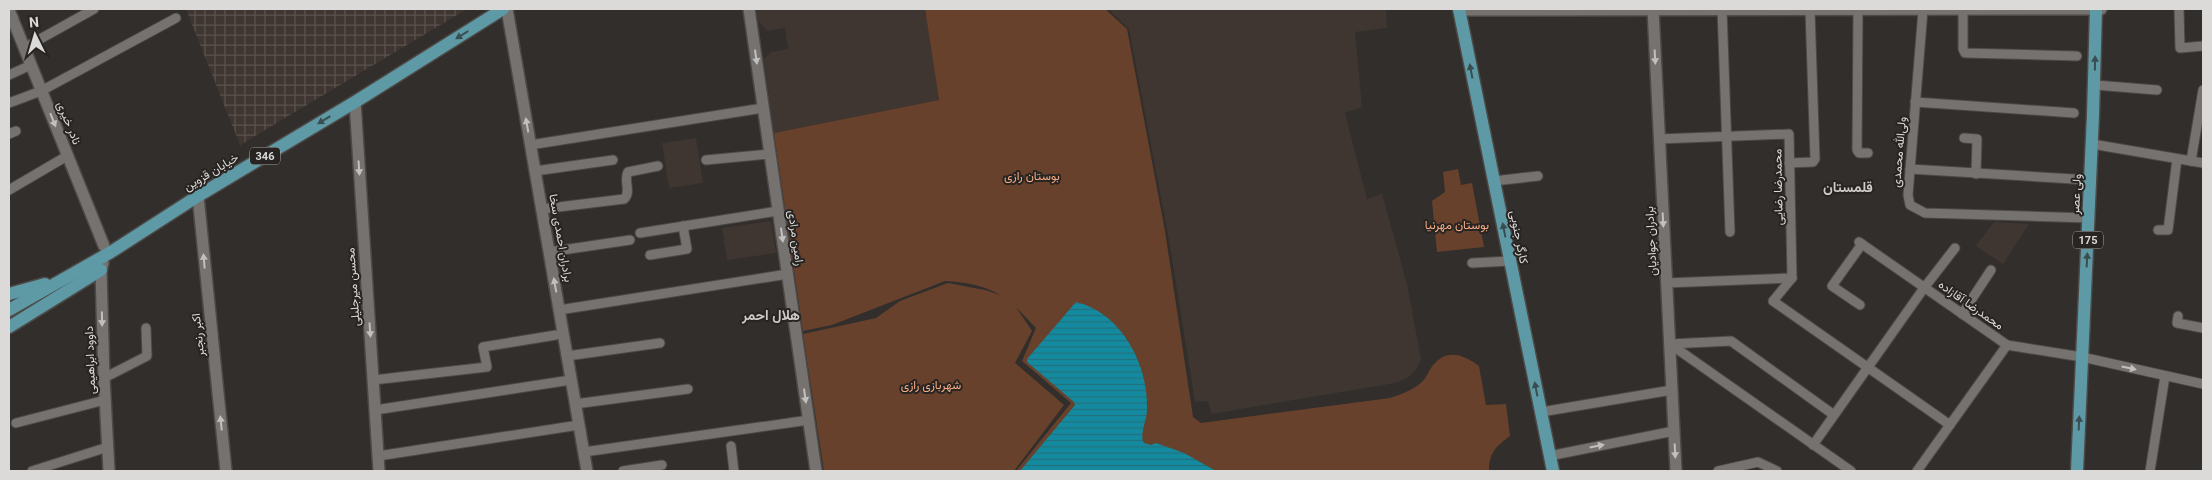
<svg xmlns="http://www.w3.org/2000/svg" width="2212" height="480" font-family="Roboto,Vazirmatn,sans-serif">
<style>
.built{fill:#3f3631}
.industrial{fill:url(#industrial-grid)}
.green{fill:#67412c}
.water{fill:url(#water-rules)}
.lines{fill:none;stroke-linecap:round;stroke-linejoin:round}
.minor-casing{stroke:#4c4947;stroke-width:11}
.tertiary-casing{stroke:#4c4947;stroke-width:14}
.secondary-casing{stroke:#4c4947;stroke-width:15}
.primary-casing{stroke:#4c4947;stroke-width:15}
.minor{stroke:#767270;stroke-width:9}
.tertiary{stroke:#767270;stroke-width:11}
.secondary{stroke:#767270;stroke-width:12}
.primary{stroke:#5e9aa6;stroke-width:12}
.oneway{fill:#3a4d50}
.oneway2{fill:#c2c0bf}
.labels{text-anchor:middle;stroke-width:4;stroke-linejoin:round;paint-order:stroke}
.shield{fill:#272422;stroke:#a6a3a2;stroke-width:1}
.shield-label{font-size:11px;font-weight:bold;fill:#dcdad9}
.street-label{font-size:12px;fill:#dcdad9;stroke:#272422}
.park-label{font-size:12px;fill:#f6ac84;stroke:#272422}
.neighbourhood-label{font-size:14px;font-weight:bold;fill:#cfcac7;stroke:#272422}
</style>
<defs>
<pattern id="industrial-grid" width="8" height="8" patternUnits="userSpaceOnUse" patternTransform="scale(1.25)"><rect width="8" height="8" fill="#3f3631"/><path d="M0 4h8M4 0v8" fill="none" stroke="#5a524e"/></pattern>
<pattern id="water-rules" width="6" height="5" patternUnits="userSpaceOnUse" patternTransform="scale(1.25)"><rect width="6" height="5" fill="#138a9f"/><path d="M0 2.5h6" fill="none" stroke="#23707e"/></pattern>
</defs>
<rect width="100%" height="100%" fill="#312e2c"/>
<g class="built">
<polygon points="756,9 925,9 939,100 774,133 764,59 771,52 788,49 785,28 767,31 758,21"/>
<polygon points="1108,9 1386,9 1387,28 1355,32 1362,107 1345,113 1367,199 1382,194 1407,284 1421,359 1416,370 1407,378 1396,383 1211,414 1209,403 1206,401 1195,402 1169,240 1129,29"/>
<polygon points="696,138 703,183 669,188 662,143"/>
<polygon points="771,221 776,253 727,260 722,228"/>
<polygon points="1994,222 2029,224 2003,264 1976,246"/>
</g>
<polygon class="industrial" points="186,9 467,9 240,145"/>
<g class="green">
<path d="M925,9H1105L1127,29L1165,231L1193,417L1201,423L1390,398C1402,394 1413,390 1422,382C1427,377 1429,370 1433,365C1448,348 1464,355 1479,366L1486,405L1506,404L1510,436C1496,446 1489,453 1489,471H1016L1071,403L1022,361L1036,328L1016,307L1032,331L1015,363L1064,405L1014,471H824L803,334L876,318L900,301L948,283L985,290L1000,295C983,285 965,282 945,281L832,325L803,331L774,133L939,100Z"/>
<polygon points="1458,169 1461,185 1472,183 1484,247 1437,252 1432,201 1445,192 1443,172"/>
</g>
<path class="water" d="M1076,302C1122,313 1149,366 1147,410C1147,419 1139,436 1144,443L1151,445L1156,443L1184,453L1216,471H1020L1075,405L1074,402L1027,362V359Z"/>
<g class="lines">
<defs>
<g id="minor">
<polyline points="1722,9 1730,232"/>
<polyline points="1963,9 1963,49 1965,53 2077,56"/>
<polyline points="2179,9 2180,48 2203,46"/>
<polyline points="1858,10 1857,150 1859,153 1868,153"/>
<polyline points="1923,10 1908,195 1910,205 1925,213 2089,218"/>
<polyline points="24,48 94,9"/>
<polyline points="9,75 31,65"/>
<polyline points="2095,85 2157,90"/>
<polyline points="1915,102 2074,113"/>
<polyline points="9,103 41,91 176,18"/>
<polyline points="9,134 16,131"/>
<polyline points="1964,138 1977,139 1976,174"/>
<polyline points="1659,139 1789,134 1792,278"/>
<polyline points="2092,144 2203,163"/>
<polyline points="530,145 763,108"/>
<polyline points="706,160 770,154"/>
<polyline points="2191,161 2203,90"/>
<polyline points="1789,163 1813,162 1815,159 1810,10"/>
<polyline points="1910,169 2090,180"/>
<polyline points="535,171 613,160"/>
<polyline points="1494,181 1538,176"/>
<polyline points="9,190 67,156"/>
<path d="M542,209L624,199C632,192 623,181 628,172L658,166"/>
<polyline points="2158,230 2168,230 2177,159"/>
<polyline points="640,233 778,211"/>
<polyline points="1859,242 2007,345 2082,357 2203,384"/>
<polyline points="549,252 630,240"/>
<polyline points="650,255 687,249 683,226"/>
<polyline points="1472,263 1510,261"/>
<polyline points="1792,278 1773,301 1950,425"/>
<polyline points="1666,283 1792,278"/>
<polyline points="1860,305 1832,286 1862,244"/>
<polyline points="559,310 788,274"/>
<polyline points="1962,314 1991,270"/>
<polyline points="2178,316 2177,323 2203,328"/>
<polyline points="1670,344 1851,471"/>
<polyline points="1670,344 1731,341 1834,415"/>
<polyline points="567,356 660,343"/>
<polyline points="104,378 147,356 146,328"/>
<polyline points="373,380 487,367 483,347 556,335"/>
<polyline points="575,404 688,389"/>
<polyline points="375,410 571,380"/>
<polyline points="1541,412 1672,390"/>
<polyline points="16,423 105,400"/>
<polyline points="1813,445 1924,288 1955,248"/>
<polyline points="731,446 734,471"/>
<polyline points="584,452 809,420"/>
<polyline points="378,456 579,425"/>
<polyline points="1549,456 1674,431"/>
<polyline points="32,471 108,447"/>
<polyline points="623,471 662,465"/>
<polyline points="1718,471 1758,462 1777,471"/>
<polyline points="1917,471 2007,345"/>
<polyline points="2150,471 2165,376"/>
</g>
<g id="tertiary">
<polyline points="507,9 587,471"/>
<polyline points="749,9 816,471"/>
<polyline points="1653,9 1676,471"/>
<polyline points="9,10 104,246"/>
<polyline points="1459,10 2101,9"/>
<polyline points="355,102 379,471"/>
<polyline points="198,196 226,471"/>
<polyline points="103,263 101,270 104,378 109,471"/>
</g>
<polyline id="secondary" points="9,17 12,18"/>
<g id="primary">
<polyline points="1459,9 1553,471"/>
<polyline points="9,294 45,284"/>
<polyline points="9,310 111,252 198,196 355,102 503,9"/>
<polyline points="9,327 101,270"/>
<polyline points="2077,471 2093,115 2096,9"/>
</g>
</defs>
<use href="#minor" class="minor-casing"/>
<use href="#tertiary" class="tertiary-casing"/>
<use href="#secondary" class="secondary-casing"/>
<use href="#primary" class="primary-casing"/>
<use href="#minor" class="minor"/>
<use href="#tertiary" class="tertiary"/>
<use href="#secondary" class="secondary"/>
<use href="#primary" class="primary"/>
</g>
<defs><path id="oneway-solid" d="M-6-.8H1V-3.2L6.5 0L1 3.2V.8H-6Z" transform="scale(1.25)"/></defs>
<g class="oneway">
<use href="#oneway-solid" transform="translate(462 35) rotate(148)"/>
<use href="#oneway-solid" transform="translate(2095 63) rotate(-89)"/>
<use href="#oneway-solid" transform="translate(1471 71) rotate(-101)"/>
<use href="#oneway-solid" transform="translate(324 120) rotate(149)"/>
<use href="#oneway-solid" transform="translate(1504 230) rotate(-101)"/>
<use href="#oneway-solid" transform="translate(2087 260) rotate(-87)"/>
<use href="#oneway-solid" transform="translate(1536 389) rotate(-101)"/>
<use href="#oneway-solid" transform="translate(2079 423) rotate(-87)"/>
</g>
<g class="oneway2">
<use href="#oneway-solid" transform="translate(756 57) rotate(82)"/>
<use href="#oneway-solid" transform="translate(1655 57) rotate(87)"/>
<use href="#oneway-solid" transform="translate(53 120) rotate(68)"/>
<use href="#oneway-solid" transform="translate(527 125) rotate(-100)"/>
<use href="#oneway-solid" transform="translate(359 168) rotate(86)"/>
<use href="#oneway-solid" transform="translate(1663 220) rotate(87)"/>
<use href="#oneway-solid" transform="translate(782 235) rotate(82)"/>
<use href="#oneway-solid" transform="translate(204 261) rotate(-95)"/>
<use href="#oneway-solid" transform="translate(555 285) rotate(-100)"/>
<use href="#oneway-solid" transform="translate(102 319) rotate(89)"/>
<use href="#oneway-solid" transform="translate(370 330) rotate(86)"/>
<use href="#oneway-solid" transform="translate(2129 368) rotate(12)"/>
<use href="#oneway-solid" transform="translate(805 396) rotate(82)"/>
<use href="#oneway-solid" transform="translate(221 423) rotate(-96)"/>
<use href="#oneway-solid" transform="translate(1597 446) rotate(-11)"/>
<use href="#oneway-solid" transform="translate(1675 451) rotate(87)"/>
</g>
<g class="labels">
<g class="shield">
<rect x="250" y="147.5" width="30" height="17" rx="4"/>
<rect x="2073" y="231.5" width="30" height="17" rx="4"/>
</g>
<g class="shield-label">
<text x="265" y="160">346</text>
<text x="2088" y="244">175</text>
</g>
<g class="street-label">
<text transform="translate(69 123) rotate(68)" y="4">نادر خیری</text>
<text transform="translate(1899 152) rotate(-85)" y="4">ولی‌الله محمدی</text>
<text transform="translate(211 172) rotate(-31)" y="4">خیابان قزوین</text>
<text transform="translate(1778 187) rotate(-91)" y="4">محمدرضا رضایی</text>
<text transform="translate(2076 194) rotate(-87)" y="4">ولی عصر</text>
<text transform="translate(1519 237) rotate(79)" y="4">کارگر جنوبی</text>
<text transform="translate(561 238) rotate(80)" y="4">برادران احمدی سخا</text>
<text transform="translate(796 238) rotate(82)" y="4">رامین مرادی</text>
<text transform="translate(1651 241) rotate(-93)" y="4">برادران جوادیان</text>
<text transform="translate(353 287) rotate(-94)" y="4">محسن میرجلیلی</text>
<text transform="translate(1971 305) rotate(35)" y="4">محمدرضا آقازاده</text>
<text transform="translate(198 335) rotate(-96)" y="4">اکبر رنجبر</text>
<text transform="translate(90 360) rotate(-92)" y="4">داوود ابراهیمی</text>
</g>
<g class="park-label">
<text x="1032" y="180">بوستان رازی</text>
<text x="1457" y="229">بوستان مهرنیا</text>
<text x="931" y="389">شهربازی رازی</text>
</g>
<g class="neighbourhood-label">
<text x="1848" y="192">قلمستان</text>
<text x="771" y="320">هلال احمر</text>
</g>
</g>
<rect width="2212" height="480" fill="none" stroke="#dcdad9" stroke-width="20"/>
<g transform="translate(35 35) rotate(355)" stroke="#272422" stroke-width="4" paint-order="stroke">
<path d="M0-4L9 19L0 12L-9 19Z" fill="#dcdad9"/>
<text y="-8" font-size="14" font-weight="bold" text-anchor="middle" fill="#dcdad9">N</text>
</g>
</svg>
